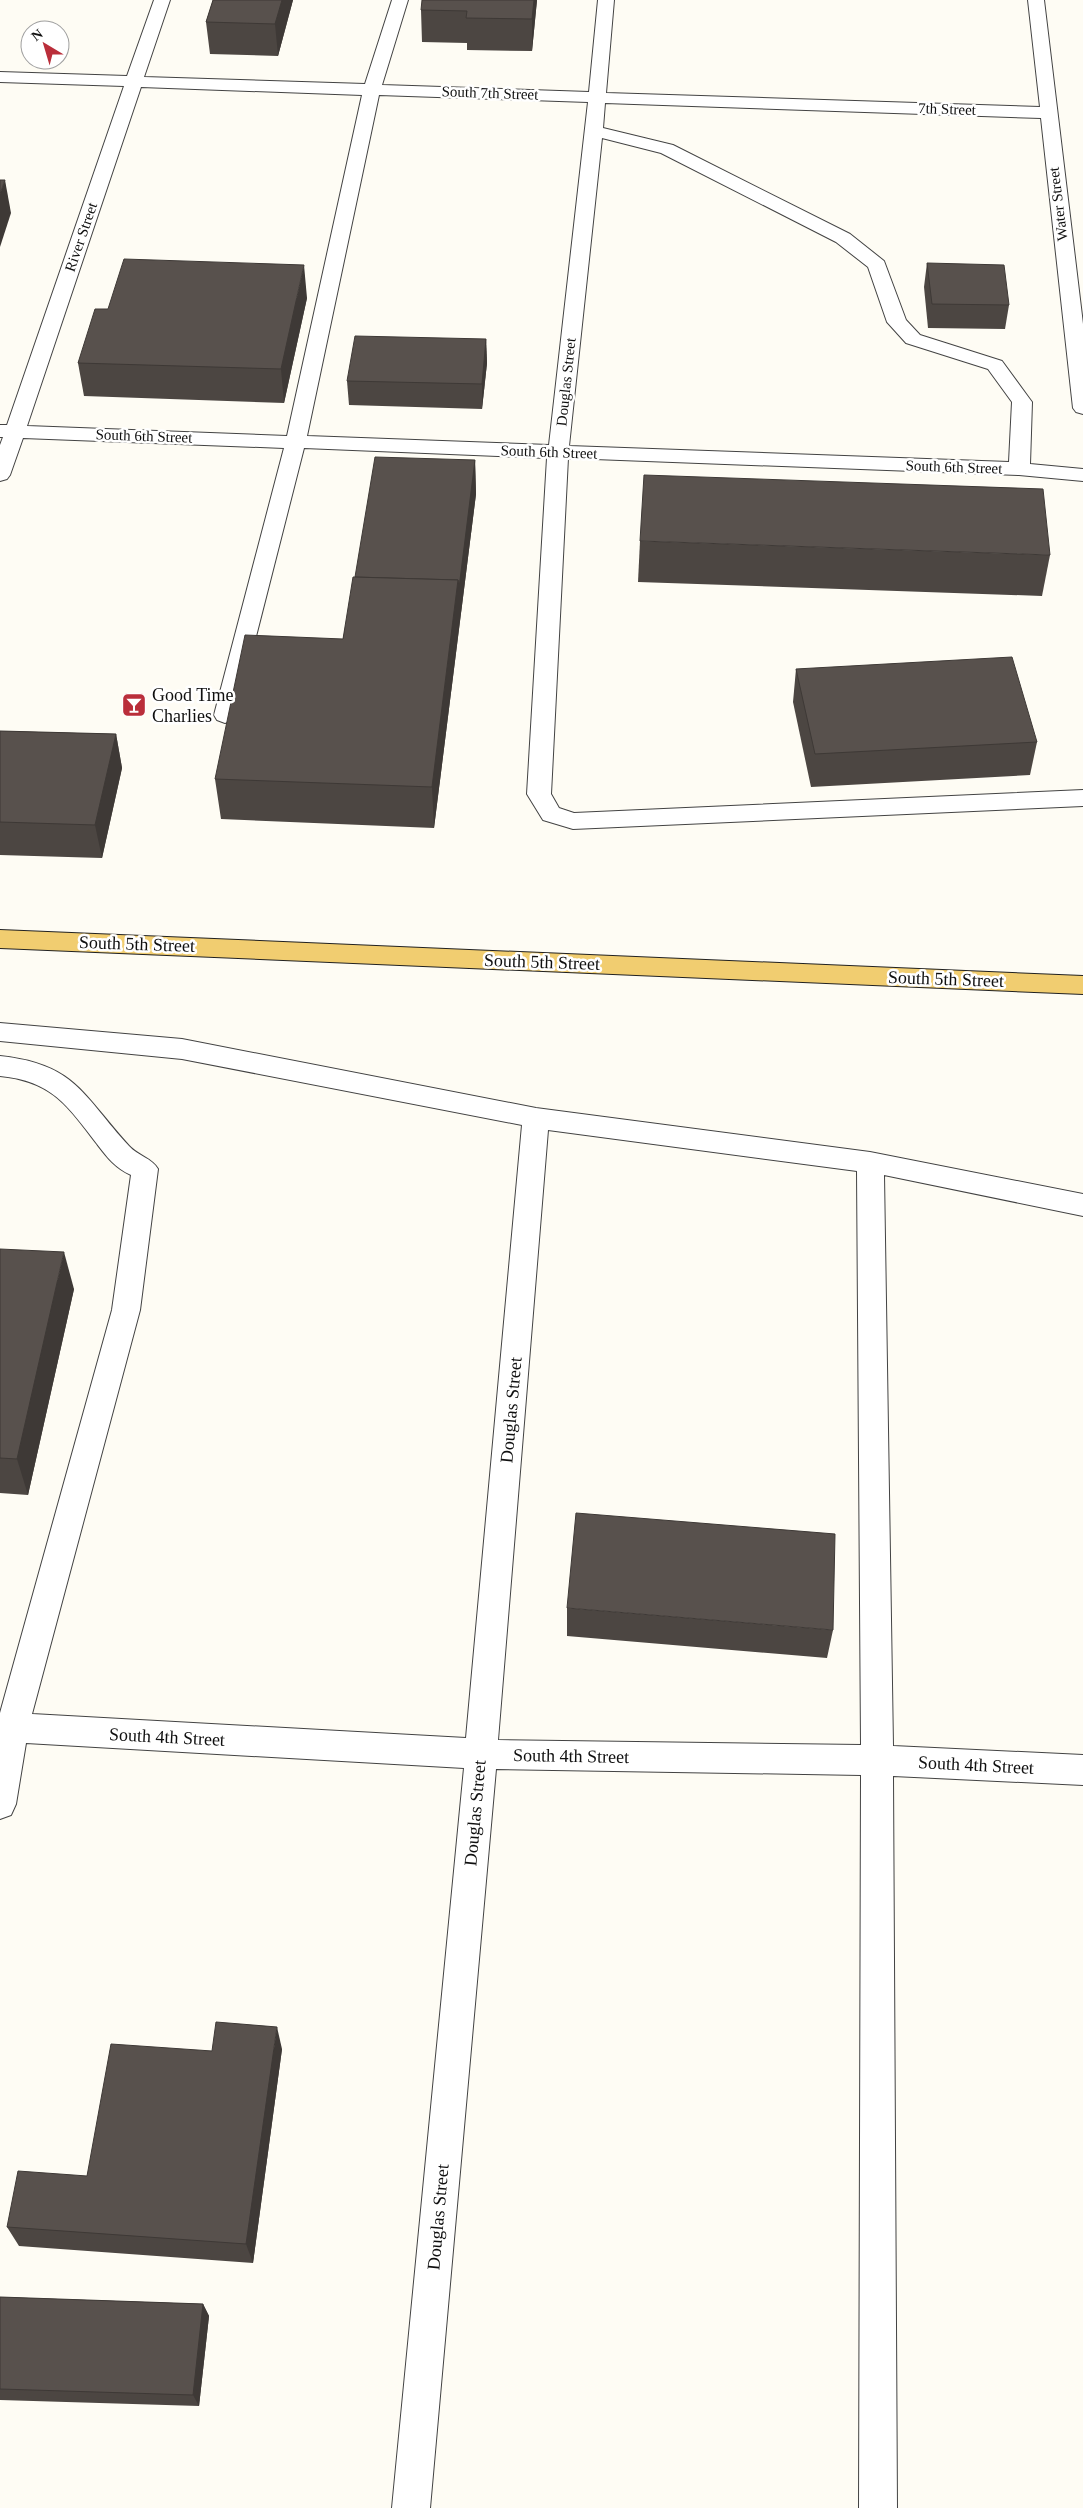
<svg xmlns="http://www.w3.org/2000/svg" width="1083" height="2508" font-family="'Times New Roman',serif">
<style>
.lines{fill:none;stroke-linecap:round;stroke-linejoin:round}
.minor-casing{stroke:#434343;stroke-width:2}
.major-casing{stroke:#212121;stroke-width:2}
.minor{fill:#fff;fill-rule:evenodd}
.major{fill:#f1cd70;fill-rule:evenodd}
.wall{fill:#4c4642}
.shaded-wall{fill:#3e3936}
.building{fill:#58514d;stroke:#3e3936}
.labels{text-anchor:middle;stroke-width:5;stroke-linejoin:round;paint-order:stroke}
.far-street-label{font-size:15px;fill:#101010;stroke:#fff}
.poi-label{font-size:18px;fill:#101010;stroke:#fff;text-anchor:start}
.street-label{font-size:18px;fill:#101010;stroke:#fff}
</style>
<rect width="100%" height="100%" fill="#fefcf4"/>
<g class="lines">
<defs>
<g id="minor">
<path d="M154,0H170L144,77L365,84L392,0H408L382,85L589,92L598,0H614L606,93L1040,107L1028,0H1044L1083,324V414L1076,412L1073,408L1041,118L605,103L603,128L673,145L850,234L884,261L906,320L920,335L1002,361L1029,398L1032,402L1030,464L1083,469V481L1019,475L568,458L551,794L559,808L574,813L1083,790V806L573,829L543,820L527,794L547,458L304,448L236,715L233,720L225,723L217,720L214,715L284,448L23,438L10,475L7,479L0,481V445L3,437H0V425H7L124,86L0,82V72L127,76ZM141,87L362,95L287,436L27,426ZM379,95L588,102L549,445L307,436ZM602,138L661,153L836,242L868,267L887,322L906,343L988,369L1012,402L1009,462L569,446Z"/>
<path d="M0,1023L182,1039L536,1108L870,1152L1083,1194V1216L884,1175L893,1746L1083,1755V1785L893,1776L897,2508H859L861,1775L496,1769L430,2508H392L464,1768L26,1743L16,1804L11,1815L0,1819V1713L112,1310L131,1175C115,1168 107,1157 97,1144C67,1105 52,1081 0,1076V1056C76,1064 83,1096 129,1146C138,1156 152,1158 158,1169L140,1310L32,1714L466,1738L522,1125L182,1059L0,1041ZM548,1130L857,1171L861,1745L498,1740Z"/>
</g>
<polygon id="major" points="0,930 1083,976 1083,994 0,948"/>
</defs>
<use href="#minor" class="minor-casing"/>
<use href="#major" class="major-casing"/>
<use href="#minor" class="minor"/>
<use href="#major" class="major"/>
</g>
<g class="wall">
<polygon points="213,0 293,0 278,56 210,54 206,22"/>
<polygon points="537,0 532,51 467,50 467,43 422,42 421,10"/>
<polygon points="927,263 1009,305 1005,329 928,328 924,287"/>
<polygon points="307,298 284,403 84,396 78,363 108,309"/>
<polygon points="486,339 487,363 482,409 349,405 347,381"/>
<polygon points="475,460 476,494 434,828 221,819 215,779 343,639 355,577"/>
<polygon points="640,541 1050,555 1042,596 638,582"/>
<polygon points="796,669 1037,742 1030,775 811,787 793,702"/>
<polygon points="0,731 116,734 122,768 102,858 0,855"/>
<polygon points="0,1249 74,1289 28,1495 0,1493"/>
<polygon points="567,1608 833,1630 827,1658 567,1636"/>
<polygon points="282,2049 253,2263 19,2246 7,2227 87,2176 212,2051"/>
<polygon points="0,2297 203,2304 209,2316 199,2406 0,2400"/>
</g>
<g class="shaded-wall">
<polygon points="282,0 293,0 278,56 275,24"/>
<polygon points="534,0 537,0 532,51 532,19"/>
<polygon points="5,180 11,213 0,247 0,194"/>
<polygon points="304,265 307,298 284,403 281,369"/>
<polygon points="486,339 487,363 482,409 482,384"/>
<polygon points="475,460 476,494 434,828 432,787 458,580"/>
<polygon points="116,734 122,768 102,858 95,825"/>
<polygon points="64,1252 74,1289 28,1495 17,1459"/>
<polygon points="277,2027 282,2049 253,2263 246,2244"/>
<polygon points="203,2304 209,2316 199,2406 193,2395"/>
</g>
<g class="building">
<polygon points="213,0 282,0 275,24 206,22"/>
<polygon points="422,0 534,0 532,19 466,18 467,11 421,10"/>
<polygon points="0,180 5,180 0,194"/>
<polygon points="124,259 304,265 281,369 78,363 95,309 108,309"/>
<polygon points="927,263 1004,265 1009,305 932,304"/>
<polygon points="355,336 486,339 482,384 347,381"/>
<polygon points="375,457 475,460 459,588 458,580 355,577"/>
<polygon points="644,475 1043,489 1050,555 640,541"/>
<polygon points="353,577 458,580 432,787 215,779 245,635 343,639"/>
<polygon points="1012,657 1037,742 815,754 796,669"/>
<polygon points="0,731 116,734 95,825 0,822"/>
<polygon points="0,1249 64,1252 17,1459 0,1458"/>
<polygon points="576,1513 835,1534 833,1630 567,1608"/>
<polygon points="216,2022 277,2027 246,2244 7,2227 18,2171 87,2176 111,2044 212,2051"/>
<polygon points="0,2297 203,2304 193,2395 0,2389"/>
</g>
<defs>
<symbol id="bar-square" viewBox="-11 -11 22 22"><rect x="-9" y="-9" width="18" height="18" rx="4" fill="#ba2e3a" stroke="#fff"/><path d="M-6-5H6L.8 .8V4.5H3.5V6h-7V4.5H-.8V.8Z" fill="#fff"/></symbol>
</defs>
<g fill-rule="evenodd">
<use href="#bar-square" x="120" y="691" width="28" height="28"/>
</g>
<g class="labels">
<g class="far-street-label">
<text transform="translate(490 93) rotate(2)" y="5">South 7th Street</text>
<text transform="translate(947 109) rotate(2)" y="5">7th Street</text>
<text transform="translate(1058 204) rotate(-97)" y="5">Water Street</text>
<text transform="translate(81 237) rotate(-71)" y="5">River Street</text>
<text transform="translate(566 382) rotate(-84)" y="5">Douglas Street</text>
<text transform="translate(144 436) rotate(2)" y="5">South 6th Street</text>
<text transform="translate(549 452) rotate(2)" y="5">South 6th Street</text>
<text transform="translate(954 467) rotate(2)" y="5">South 6th Street</text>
</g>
<g class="poi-label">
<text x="152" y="701">Good Time<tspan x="152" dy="21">Charlies</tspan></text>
</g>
<g class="street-label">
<text transform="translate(137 944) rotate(2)" y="6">South 5th Street</text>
<text transform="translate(542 962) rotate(2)" y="6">South 5th Street</text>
<text transform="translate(946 979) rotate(2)" y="6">South 5th Street</text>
<text transform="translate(511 1410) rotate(-85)" y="6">Douglas Street</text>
<text transform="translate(167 1737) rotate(3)" y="6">South 4th Street</text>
<text transform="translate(571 1756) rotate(1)" y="6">South 4th Street</text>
<text transform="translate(976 1765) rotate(3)" y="6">South 4th Street</text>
<text transform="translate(475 1813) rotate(-85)" y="6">Douglas Street</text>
<text transform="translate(438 2217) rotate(-85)" y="6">Douglas Street</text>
</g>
</g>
<g transform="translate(45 45) rotate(322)"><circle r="24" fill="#ffffff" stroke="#9f9f9f"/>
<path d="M0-4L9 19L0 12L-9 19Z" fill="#ba2e3a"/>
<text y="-8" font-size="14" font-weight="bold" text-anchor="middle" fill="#101010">N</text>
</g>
</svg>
